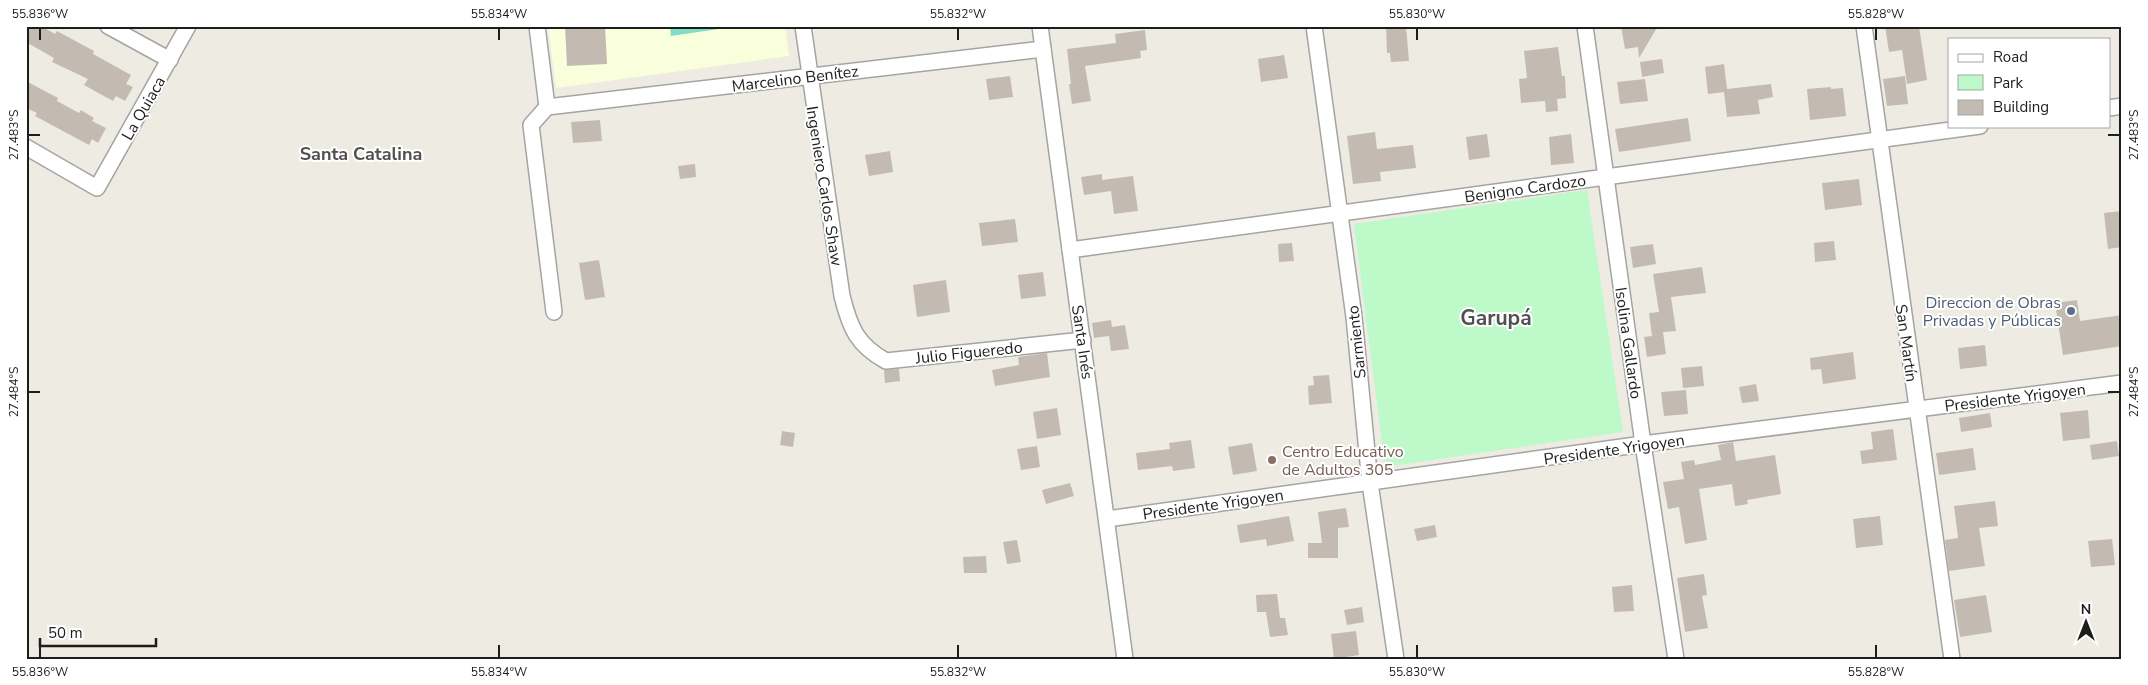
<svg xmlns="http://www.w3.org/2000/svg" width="2148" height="685" font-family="'Nunito Sans',sans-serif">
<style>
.education{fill:#faffdb}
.park{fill:#bef9ca}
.pitch{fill:#80ddc5}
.building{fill:#c3bbb2}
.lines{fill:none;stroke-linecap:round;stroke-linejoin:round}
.street-casing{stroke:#a4a4a4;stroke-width:18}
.street{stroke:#fff;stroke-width:15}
.ticks{fill:none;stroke:#1d1d1d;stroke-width:2}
.service-dot{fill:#5c6f8a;stroke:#fff;stroke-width:2}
.education-dot{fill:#8d6e63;stroke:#fff;stroke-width:2}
.labels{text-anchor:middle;stroke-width:4;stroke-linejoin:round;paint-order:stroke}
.street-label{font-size:16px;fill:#1d1d1d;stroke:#fff}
.service-label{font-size:16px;fill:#4e5e75;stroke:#fff;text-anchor:end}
.education-label{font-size:16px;fill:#785e54;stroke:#fff;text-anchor:start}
.neighbourhood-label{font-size:18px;font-weight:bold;fill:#505050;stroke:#fff}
.district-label{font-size:21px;font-weight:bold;fill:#505050;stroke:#fff}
.neatline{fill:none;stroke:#1d1d1d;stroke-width:2}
.ticks-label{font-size:12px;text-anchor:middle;fill:#1d1d1d}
</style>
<rect width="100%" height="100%" fill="#eeece2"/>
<polygon class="education" points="548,26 785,26 789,56 556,88"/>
<polygon class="park" points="1587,190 1623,432 1385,467 1354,224"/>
<polygon class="pitch" points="670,26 739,26 671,36"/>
<g class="building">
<polygon points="26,26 41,26 55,34 57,31 94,51 93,54 131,75 126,84 133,87 125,101 116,96 113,101 84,85 88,79 52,62 54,58 26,42"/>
<polygon points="565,26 605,26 607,64 567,66"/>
<polygon points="1386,26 1406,26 1409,61 1391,62 1390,53 1387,53"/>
<polygon points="1621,26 1658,26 1639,58 1638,47 1625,49"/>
<polygon points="1885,26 1919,26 1927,80 1907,84 1902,50 1889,52"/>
<polygon points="1145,30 1147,50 1140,51 1141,58 1085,66 1091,101 1072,104 1069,84 1071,84 1067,49 1116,43 1115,34"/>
<polygon points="1558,47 1562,76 1565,76 1566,98 1557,99 1558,111 1546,112 1545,101 1521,103 1519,79 1527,78 1524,51"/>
<polygon points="1284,55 1288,78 1261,82 1258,59"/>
<polygon points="1662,59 1664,73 1642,77 1640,62"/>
<polygon points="1724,64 1727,89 1771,84 1773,97 1758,100 1760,114 1727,117 1724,92 1708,94 1705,67"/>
<polygon points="1010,76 1013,97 989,100 986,79"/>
<polygon points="1905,76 1908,104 1887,106 1883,79"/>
<polygon points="1645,79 1648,101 1620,104 1617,82"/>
<polygon points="26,81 58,98 57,101 79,113 81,110 94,118 92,121 106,128 98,143 92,139 89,145 35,116 37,113 26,108"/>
<polygon points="1831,87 1831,89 1843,88 1846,116 1810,120 1807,89"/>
<polygon points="1688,118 1691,141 1619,152 1615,129"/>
<polygon points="600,120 602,141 573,143 571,122"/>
<polygon points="1375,132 1377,149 1413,145 1416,168 1380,172 1381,181 1353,184 1347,136"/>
<polygon points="1487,134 1490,157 1469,160 1466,137"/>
<polygon points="1571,134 1574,163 1551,165 1549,137"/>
<polygon points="890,151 893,172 869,176 865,155"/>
<polygon points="695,164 696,177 680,179 678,166"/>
<polygon points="1102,174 1102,180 1133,176 1138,211 1114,214 1111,191 1084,195 1081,177"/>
<polygon points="1859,179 1862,205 1825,210 1822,183"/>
<polygon points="2122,211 2122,247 2108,249 2104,213"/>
<polygon points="1015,219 1018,242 982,246 979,223"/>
<polygon points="1834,241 1836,260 1815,262 1814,243"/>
<polygon points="1292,243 1294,261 1279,262 1278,244"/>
<polygon points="1653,244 1656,264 1633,268 1630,247"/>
<polygon points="599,260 605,297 585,300 579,263"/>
<polygon points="1702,267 1706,293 1671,297 1676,331 1663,332 1666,354 1647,357 1644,337 1652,336 1649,313 1659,312 1653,274"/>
<polygon points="1043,272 1046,296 1021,299 1018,275"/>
<polygon points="946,280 950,312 917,317 913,285"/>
<polygon points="2077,300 2080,321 2122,315 2122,346 2063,355 2055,303"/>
<polygon points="1111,320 1112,327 1125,325 1129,349 1111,351 1109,336 1094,338 1092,323"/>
<polygon points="1985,345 1987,366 1960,369 1958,348"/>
<polygon points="1853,352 1856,379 1823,384 1821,369 1811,370 1810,358"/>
<polygon points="1047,353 1050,377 995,386 992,370 1019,365 1018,357"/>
<polygon points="1702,366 1704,386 1683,388 1681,368"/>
<polygon points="899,369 900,381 885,383 884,370"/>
<polygon points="1329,375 1332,403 1309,405 1308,386 1314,385 1313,376"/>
<polygon points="1756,384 1759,401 1742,403 1739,387"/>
<polygon points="1686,390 1688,414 1664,416 1661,392"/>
<polygon points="1057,408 1061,435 1037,439 1033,412"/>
<polygon points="2088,410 2090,438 2063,441 2060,413"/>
<polygon points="1990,413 1992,427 1961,432 1959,418"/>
<polygon points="1893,429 1897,460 1862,464 1860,451 1873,449 1871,432"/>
<polygon points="782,431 795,433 793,447 780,445"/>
<polygon points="1191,440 1195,468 1173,471 1172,466 1138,470 1136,453 1170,449 1169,443"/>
<polygon points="2117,441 2119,456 2092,460 2090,445"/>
<polygon points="1733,442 1736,461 1775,455 1781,494 1747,500 1748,504 1735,506 1732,484 1699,489 1707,540 1685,544 1679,507 1668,509 1663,482 1684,479 1681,462 1694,460 1695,465 1721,460 1718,445"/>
<polygon points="1252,443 1257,471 1233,475 1228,447"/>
<polygon points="1037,446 1040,467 1021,470 1017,449"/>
<polygon points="1973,448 1976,470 1939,475 1936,453"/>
<polygon points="1070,483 1074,496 1046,504 1042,490"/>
<polygon points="1995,501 1998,526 1979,528 1985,566 1949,571 1945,540 1958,538 1954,506"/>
<polygon points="1346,508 1349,527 1338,528 1338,558 1308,558 1308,543 1322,543 1318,512"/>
<polygon points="1289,516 1294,541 1267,546 1266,539 1240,543 1237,525"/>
<polygon points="1880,516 1883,545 1856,548 1853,519"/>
<polygon points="1435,525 1437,537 1417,541 1414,529"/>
<polygon points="2112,539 2115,565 2091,567 2088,541"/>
<polygon points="1017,540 1021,562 1007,564 1003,542"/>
<polygon points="986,556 987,573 964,573 963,557"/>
<polygon points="1704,574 1707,595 1702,596 1708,628 1685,632 1677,578"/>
<polygon points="1632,585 1634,611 1614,612 1612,587"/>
<polygon points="1277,594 1280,618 1285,618 1288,635 1270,637 1266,612 1257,612 1256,595"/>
<polygon points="1986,595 1992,632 1960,637 1954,600"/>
<polygon points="1362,607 1364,622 1347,625 1344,610"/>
<polygon points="1356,631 1359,655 1334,659 1331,634"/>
</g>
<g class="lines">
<defs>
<g id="street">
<polyline points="108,26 170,60"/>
<polyline points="537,26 547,107"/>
<path d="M803,26L842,296C850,328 857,345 886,361L1083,340"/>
<polyline points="1040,26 1125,659"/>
<polyline points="1314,26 1354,317 1370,483 1396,659"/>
<polyline points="1585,26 1643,444 1676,659"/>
<polyline points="1864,26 1952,659"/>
<polyline points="547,107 1043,49"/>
<polyline points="547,107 531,125 554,312"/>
<polyline points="2109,108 2122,106"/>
<polyline points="26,147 97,188 188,26"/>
<polyline points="1070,250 1980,126"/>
<polyline points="1107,519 1643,444 2122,383"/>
</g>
</defs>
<use href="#street" class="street-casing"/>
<use href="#street" class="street"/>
</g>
<path class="ticks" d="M40,28V40M499,28V40M958,28V40M1417,28V40M1876,28V40M28,135H40M2108,135H2120M28,392H40M2108,392H2120M40,645V658M499,645V658M958,645V658M1417,645V658M1876,645V658"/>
<circle class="service-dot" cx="2071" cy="311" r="5"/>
<circle class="education-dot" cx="1272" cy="460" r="5"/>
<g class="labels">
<g class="street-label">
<text transform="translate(795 78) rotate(-7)" y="6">Marcelino Benítez</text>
<text transform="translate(143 108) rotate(-60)" y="6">La Quiaca</text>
<text transform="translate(825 186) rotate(81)" y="6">Ingeniero Carlos Shaw</text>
<text transform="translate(1525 188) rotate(-8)" y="6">Benigno Cardozo</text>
<text transform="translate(1083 342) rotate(82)" y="6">Santa Inés</text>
<text transform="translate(1356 342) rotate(-96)" y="6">Sarmiento</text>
<text transform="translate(1629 343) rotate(82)" y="6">Isolina Gallardo</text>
<text transform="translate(1907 343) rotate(82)" y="6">San Martín</text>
<text transform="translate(969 352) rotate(-6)" y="6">Julio Figueredo</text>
<text transform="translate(2015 397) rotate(-7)" y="6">Presidente Yrigoyen</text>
<text transform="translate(1614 449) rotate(-8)" y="6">Presidente Yrigoyen</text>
<text transform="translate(1213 504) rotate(-8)" y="6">Presidente Yrigoyen</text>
</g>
<g class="service-label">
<text x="2061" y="308">Direccion de Obras<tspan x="2061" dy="18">Privadas y Públicas</tspan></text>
</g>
<g class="education-label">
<text x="1282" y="457">Centro Educativo<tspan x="1282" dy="18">de Adultos 305</tspan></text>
</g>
<g class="neighbourhood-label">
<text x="361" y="160">Santa Catalina</text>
</g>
<g class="district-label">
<text x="1496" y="325">Garupá</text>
</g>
</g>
<rect width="2148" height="685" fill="none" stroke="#ffffff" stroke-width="55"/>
<rect x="1948" y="38" width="162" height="90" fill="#ffffff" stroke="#a5a5a5"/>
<rect x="1958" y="54" width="25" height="8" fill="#ffffff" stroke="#a5a5a5"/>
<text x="1993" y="62" font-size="15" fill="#1d1d1d">Road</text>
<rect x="1958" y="75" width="25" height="15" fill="#bef9ca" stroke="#a5a5a5"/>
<text x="1993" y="88" font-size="15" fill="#1d1d1d">Park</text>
<rect x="1958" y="100" width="25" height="15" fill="#c3bbb2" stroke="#a5a5a5"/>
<text x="1993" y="112" font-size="15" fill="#1d1d1d">Building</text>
<g transform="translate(2086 622)" stroke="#ffffff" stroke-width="4" paint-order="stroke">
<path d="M0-4L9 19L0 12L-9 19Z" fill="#1d1d1d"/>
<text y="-8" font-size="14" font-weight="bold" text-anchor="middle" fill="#1d1d1d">N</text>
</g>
<path d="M40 638v8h116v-8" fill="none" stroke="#1d1d1d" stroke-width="2.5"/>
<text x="48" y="638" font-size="15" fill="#1d1d1d" stroke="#ffffff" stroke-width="4" paint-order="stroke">50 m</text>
<rect x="28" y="28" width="2092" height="630" class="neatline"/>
<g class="ticks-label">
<text x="40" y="18">55.836°W</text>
<text x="499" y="18">55.834°W</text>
<text x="958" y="18">55.832°W</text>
<text x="1417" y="18">55.830°W</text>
<text x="1876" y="18">55.828°W</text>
<text transform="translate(14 135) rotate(-90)" y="4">27.483°S</text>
<text transform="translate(2134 135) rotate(-90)" y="4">27.483°S</text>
<text transform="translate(14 392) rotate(-90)" y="4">27.484°S</text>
<text transform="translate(2134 392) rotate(-90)" y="4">27.484°S</text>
<text x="40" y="676">55.836°W</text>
<text x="499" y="676">55.834°W</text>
<text x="958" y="676">55.832°W</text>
<text x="1417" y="676">55.830°W</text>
<text x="1876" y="676">55.828°W</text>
</g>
</svg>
